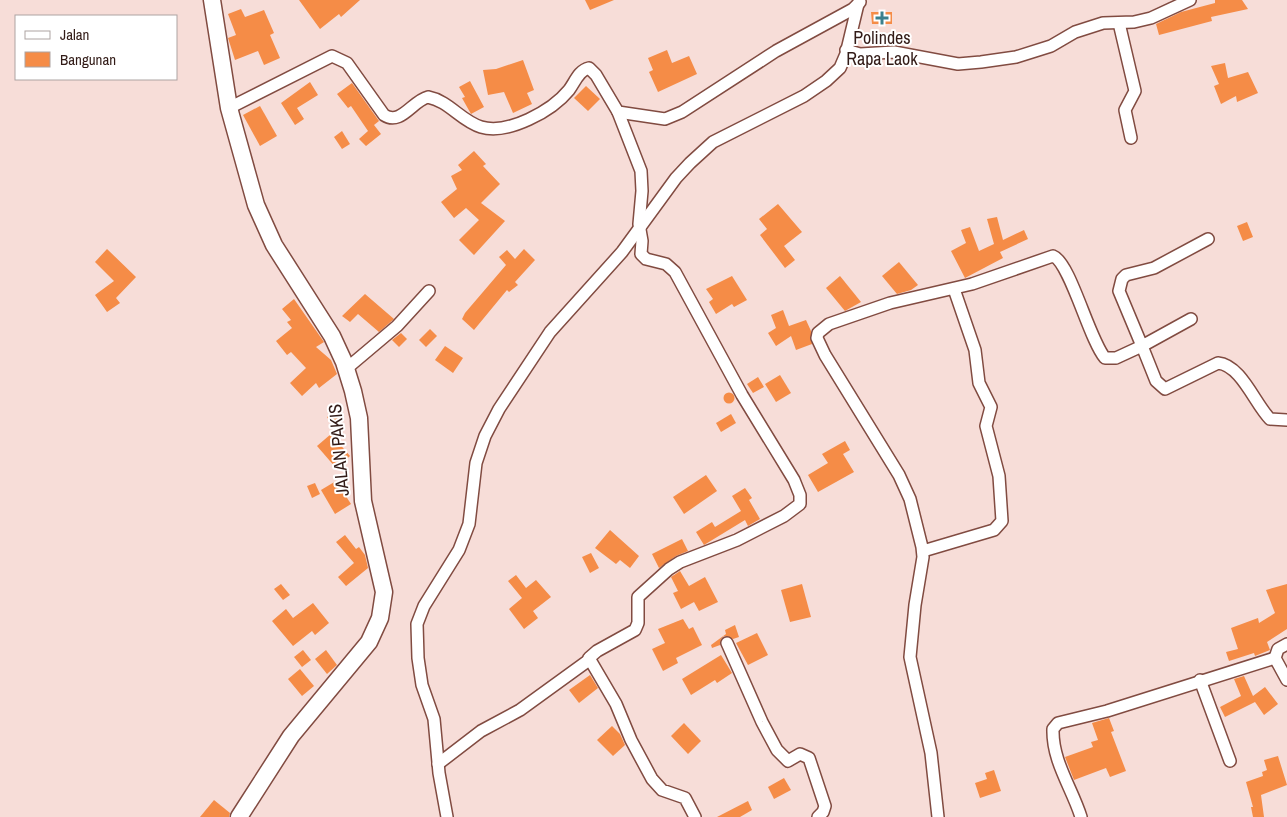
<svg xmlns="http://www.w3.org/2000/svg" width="1287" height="817" font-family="'Archivo Narrow',sans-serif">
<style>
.building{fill:#f58c47}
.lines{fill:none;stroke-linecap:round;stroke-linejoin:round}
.street-casing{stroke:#814b41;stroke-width:14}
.secondary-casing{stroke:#814b41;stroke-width:19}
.street{stroke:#fff;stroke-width:11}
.secondary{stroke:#fff;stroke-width:16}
.poi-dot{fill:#3b808d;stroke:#fff;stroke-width:2}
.labels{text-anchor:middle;stroke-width:4;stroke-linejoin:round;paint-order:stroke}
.poi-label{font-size:18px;fill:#321b17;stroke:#fff}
.street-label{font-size:18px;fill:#321b17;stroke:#fff}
</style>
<rect width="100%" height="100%" fill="#f7ddd8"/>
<g class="building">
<polygon points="299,0 360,0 341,17 339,14 320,29"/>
<polygon points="585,0 614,0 590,10"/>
<polygon points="1215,0 1242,0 1248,9 1211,17 1212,21 1159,35 1156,24 1181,12 1215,3"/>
<polygon points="241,9 245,17 264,10 274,33 270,35 280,58 264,65 258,51 235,60 228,38 236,35 228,14"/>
<polygon points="871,12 892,12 892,24 872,24"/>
<polygon points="667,50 672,63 689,56 697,74 658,92 649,72 653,70 648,58"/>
<polygon points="523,60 534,90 527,93 532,104 513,113 504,92 488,95 483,70 496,69"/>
<polygon points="1225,63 1228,78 1248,72 1258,93 1237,102 1236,96 1221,104 1214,86 1219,84 1211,66"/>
<polygon points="470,81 484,107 471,114 462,98 465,97 459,87"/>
<polygon points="310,82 318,95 297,108 304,119 295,125 281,103"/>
<polygon points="352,83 379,121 374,125 381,134 366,146 359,139 368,131 351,106 348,108 337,94"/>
<polygon points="586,86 600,99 588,111 574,98"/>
<polygon points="260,106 277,136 260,146 243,115"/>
<polygon points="342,131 350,144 342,149 334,137"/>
<polygon points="474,151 486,164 483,166 500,184 481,203 505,221 474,255 459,240 479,220 466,208 454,218 441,202 457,189 451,176 462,170 458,165"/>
<polygon points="778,204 802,232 784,246 795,260 785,268 760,235 767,229 759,219"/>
<polygon points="997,217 1003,240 1024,230 1028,239 1000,252 1003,258 965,278 951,251 966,243 961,230 970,227 979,251 994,244 987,219"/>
<polygon points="1247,222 1253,237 1243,241 1237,226"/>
<polygon points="107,249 136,277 116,298 120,303 107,312 95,295 114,281 95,262"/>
<polygon points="524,249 535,260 515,282 518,285 509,292 507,290 474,330 462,319 465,313 506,265 499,257 507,250 515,259"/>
<polygon points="899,262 918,285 911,290 897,294 882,276"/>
<polygon points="732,276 747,300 734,307 732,304 716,314 709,302 713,299 706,289"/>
<polygon points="840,276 861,302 845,311 826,288"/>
<polygon points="365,294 394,319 379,332 358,314 350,322 342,316"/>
<polygon points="294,299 324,342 316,347 331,360 337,374 319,388 316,383 302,396 290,383 306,368 291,352 287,355 276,341 292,328 287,322 291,320 282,309"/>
<polygon points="783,310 789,326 806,320 811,331 812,344 796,350 791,336 776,346 768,333 776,328 771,315"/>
<polygon points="430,329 437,336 426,347 419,340"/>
<polygon points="401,333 407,339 399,347 392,340"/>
<polygon points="445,346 463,358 453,373 435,360"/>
<polygon points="780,375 791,393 776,402 765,384"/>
<polygon points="758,377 764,387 753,393 747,384"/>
<circle cx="729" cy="398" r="5.5"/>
<polygon points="338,409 343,418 332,424 327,417"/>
<polygon points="731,414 736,423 721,432 716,423"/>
<polygon points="331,434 350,456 336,468 317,446"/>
<polygon points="845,441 850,450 843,454 854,472 818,492 808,475 828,463 822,454"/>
<polygon points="706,475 717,491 684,514 673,497"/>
<polygon points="336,481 351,504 335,514 321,490"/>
<polygon points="315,483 320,494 312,498 307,486"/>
<polygon points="745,488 752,498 749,500 760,519 748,526 745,520 704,545 696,532 712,522 715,527 741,511 732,496"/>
<polygon points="610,530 639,556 630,568 620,560 616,564 595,548"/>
<polygon points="345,535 356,549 359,547 365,555 368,568 346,586 338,577 354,563 336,542"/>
<polygon points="682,539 688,551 676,556 659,568 652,554"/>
<polygon points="591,553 599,568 590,573 582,557"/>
<polygon points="680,571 689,586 705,577 718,602 699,611 694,602 681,609 673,593 678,591 671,577"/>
<polygon points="516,575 526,588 536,580 551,597 533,611 538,618 524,629 509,609 522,598 508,581"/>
<polygon points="281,584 290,595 283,600 274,589"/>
<polygon points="802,584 811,617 790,622 781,590"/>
<polygon points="1287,584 1287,629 1267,642 1270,650 1255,656 1254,653 1229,661 1226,652 1238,649 1231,628 1258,618 1259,623 1275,613 1266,590"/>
<polygon points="313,603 329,623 315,635 312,631 293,646 272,621 286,609 293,618"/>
<polygon points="683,619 689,629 693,627 702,645 676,658 678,663 663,671 652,649 665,643 658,629"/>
<polygon points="735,625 739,637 733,639 724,636 721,639 720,645 712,648 711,645 726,634 725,630"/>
<polygon points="757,633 768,655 748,665 736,643"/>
<polygon points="303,650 311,660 302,667 294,657"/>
<polygon points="326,650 337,665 327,674 315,659"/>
<polygon points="721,655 732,673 717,683 715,680 691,695 682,679"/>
<polygon points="300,669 314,686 302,696 288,679"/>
<polygon points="590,675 598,688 579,703 569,690"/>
<polygon points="1244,676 1253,696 1265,687 1278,704 1264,715 1255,702 1225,717 1220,707 1241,696 1234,679"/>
<polygon points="1109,718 1114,731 1111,732 1126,771 1110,777 1106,768 1074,780 1065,757 1093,747 1091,742 1098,740 1092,723"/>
<polygon points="684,723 701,741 688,754 671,736"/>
<polygon points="612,726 620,734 625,745 613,756 597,740"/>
<polygon points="1278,756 1287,785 1261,795 1264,817 1253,817 1251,807 1253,807 1246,782 1263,776 1262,772 1267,770 1264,760"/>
<polygon points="994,770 1001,791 980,798 975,783 987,779 985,773"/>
<polygon points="784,778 791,790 774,799 768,787"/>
<polygon points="214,800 230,813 229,817 200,817"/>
<polygon points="748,801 752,810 740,817 717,817"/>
</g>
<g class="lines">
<defs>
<g id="street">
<polyline points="1119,23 1135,91 1125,110 1131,138"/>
<polyline points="846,50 860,54 894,52 958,64 981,62 1016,57 1051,46 1075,32 1103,23 1134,22 1151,18 1190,0"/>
<path d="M229,108L332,56L347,63L384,115C401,126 412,101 428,97C449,101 461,121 481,127C508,135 552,111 569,90C575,82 579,70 589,68L596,75L618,112L665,119L682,112L776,51L853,9L860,2"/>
<polyline points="618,112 641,171 642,191 639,224 642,241 641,254 646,259 666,264 675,272 742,395 794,480 800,495 800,504 784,516 737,540 680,562 669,569 638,597 638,623 635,630 597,651 589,658 616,704 631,740 652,779 662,790 685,798 695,817"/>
<polyline points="1191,319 1142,346 1119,291 1122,279 1126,275 1154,268 1208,239"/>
<polyline points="346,369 397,326 429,291"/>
<polyline points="923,551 994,530 1002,521 999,476 986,426 991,407 979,383 975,350 954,289"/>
<polyline points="727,643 762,722 777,750 788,761 800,754 809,758 825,806 823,812 818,817"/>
<polyline points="1287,644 1278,649 1275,658 1287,680"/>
<polyline points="1200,680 1230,761"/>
<polyline points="438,764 481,731 520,710 589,660"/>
<polyline points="447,817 439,773 434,719 422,685 418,658 417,624 424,606 459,550 469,524 476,463 485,436 499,409 550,332 622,252 676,178 690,163 713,142 804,96 826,81 840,68 846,54 858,4"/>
<path d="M938,817L931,753L910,657L915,605L923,557L922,547L910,499L899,475L825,355L817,338L818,333L829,324L890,303L972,284L1053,256C1070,262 1089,339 1105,358H1116L1142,346L1156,381L1165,389L1218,363C1241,365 1255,404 1270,419L1287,420"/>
<path d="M1081,817C1072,788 1052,761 1053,729L1058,723L1107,711L1275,658"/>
</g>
<polyline id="secondary" points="212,0 229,108 256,205 274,245 332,336 344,362 353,391 359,418 363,501 384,592 380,618 369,642 291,736 239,817"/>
</defs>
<use href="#street" class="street-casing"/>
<use href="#secondary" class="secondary-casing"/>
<use href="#street" class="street"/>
<use href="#secondary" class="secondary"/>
</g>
<path class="poi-dot" d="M879.5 10.5h5v5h5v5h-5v5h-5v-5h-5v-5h5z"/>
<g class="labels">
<g class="poi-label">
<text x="882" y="44">Polindes<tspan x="882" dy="21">Rapa Laok</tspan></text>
</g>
<g class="street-label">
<text transform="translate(339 450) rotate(-95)" y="6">JALAN PAKIS</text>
</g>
</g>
<rect x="15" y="15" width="162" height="65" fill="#ffffff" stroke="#ada4a2"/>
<rect x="25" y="31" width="25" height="8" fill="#ffffff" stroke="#ada4a2"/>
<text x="60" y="40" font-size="15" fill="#321b17">Jalan</text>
<rect x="25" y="52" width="25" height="15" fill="#f58c47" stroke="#ada4a2"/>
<text x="60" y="65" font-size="15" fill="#321b17">Bangunan</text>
</svg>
